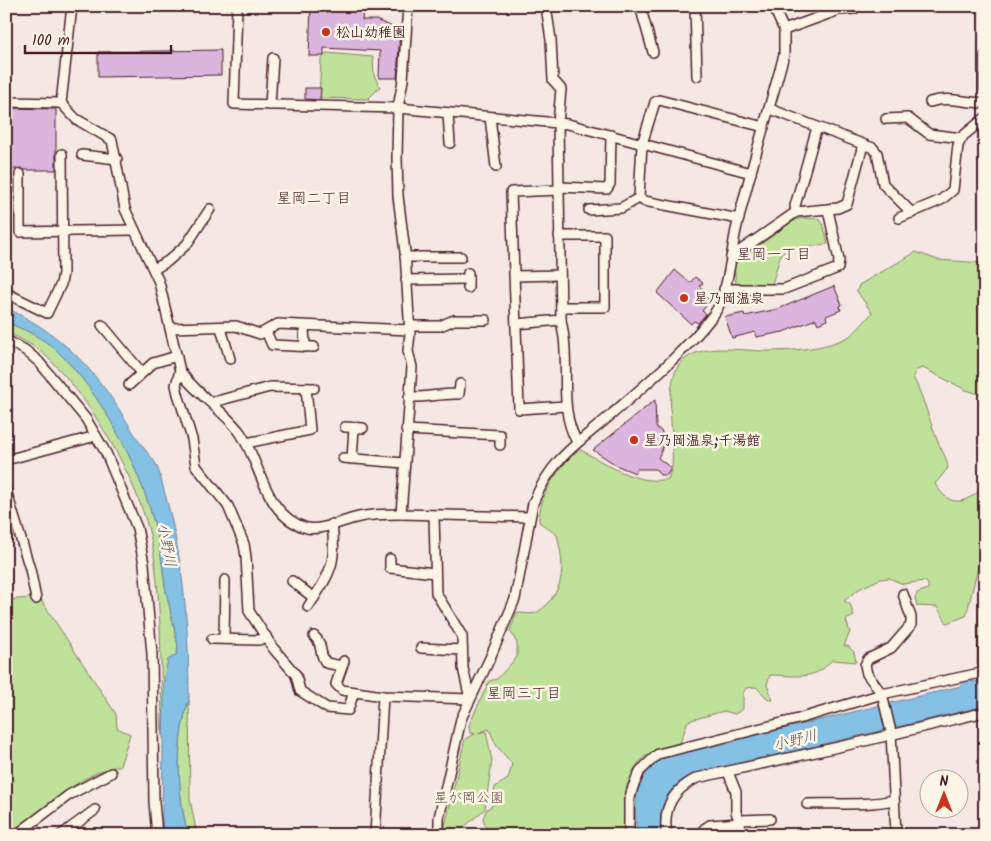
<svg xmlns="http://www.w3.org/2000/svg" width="991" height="841" font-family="Kalam,'Klee One',sans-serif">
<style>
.green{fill:#bfe19a;stroke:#848062}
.water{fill:#85c1e4;stroke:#6d809a}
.building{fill:#dbb5de;stroke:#4a1f2b}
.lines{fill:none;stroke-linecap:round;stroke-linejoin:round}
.street-casing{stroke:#4a1f2b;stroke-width:12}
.street{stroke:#fcf5e5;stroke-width:9}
.poi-dot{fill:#c8321e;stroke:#fcf5e5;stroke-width:2}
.labels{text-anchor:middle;stroke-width:5;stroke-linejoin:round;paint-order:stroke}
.poi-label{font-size:14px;font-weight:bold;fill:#4a1f2b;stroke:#fcf5e5;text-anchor:start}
.park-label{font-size:14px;fill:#675047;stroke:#fcf5e5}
.neighbourhood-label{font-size:15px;fill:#4a1f2b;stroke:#fcf5e5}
.water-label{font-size:15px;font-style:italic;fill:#5c5062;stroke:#fcf5e5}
</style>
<rect width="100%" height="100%" fill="#f5e8e4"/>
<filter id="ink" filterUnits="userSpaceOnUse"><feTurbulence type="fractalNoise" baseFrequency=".02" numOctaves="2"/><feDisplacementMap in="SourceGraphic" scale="10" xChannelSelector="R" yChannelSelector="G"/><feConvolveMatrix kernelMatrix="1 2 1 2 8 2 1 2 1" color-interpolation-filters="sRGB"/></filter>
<g filter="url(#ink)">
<g class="green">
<polygon points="326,53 373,57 374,75 380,87 368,99 319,98 321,60"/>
<polygon points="801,218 819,219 823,224 828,244 792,248 781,254 772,284 736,284 734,264 790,223"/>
<path d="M916,252L938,260L985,263V396L966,390L923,368L916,370L913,377C924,398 929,420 938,442C942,451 947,458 948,468L935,484C951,510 966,503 985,486V539L966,616L947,623L937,607L917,606L915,598L917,593L928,589V584L925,581L903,584L889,578L880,579L859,589L844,601L850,604L854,616L846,620L850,632L844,646H848L854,652L856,662L833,660C829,662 827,665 824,668C809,680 788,675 770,675L767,685L773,700H769L756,687L746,688L743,693V709L735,714L724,711L688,721L680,743C670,746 656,748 647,755C624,772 621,809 625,835H503L501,827L486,829L483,818L487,809L492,806L495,787L508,779L512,764L496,745L489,729L478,733L486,731L492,761L485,809L455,835H445V826L465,739L475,734L470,733L469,725L489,681L497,679L517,657V643L510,631L517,612C531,615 537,615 547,604C567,583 563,561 557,535L539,522C539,494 559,467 579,449C606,463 635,486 668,479L672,467C674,438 667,407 673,379C682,338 736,351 766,351C792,351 825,349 848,337C857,332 865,320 872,313L857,291L859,285Z"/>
<path d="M6,322C23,329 42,337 56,350C100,390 137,462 153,519C160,542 162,563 165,586C169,606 174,626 178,646L177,654L168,660L162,736C161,676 162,615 154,555C145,491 94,402 48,358C36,346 21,339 6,332Z"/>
<polygon points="985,577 985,666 981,666 977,663 979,607"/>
<path d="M30,598L41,600L116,714L117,728L130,734L120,766C79,771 41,815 6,835V600Z"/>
<path d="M189,700L190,799L197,835H188C177,794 175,740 189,700Z"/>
</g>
<g class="water">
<path d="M6,308C54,330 84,358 115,403C127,421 139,444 152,458C159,466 162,484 165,494C184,561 189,630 189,700C175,740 177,794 188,835H164L162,821L164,677L168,660L177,654L178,646C174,626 169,606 165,586C162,563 160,542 153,519C137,462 100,391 56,350C42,337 23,329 6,322Z"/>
<path d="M971,679L972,682L985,680V706L690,776C666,787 657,809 662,835H637C634,802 633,774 666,757L961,686V681Z"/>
</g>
<g class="building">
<polygon points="311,6 338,6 338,10 363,11 362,20 376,20 400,30 397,78 379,78 380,51 324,48 324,56 309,56"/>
<polygon points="221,50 221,75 98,77 98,52"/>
<polygon points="305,88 321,88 320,100 305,99"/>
<polygon points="6,108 56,109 56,170 25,170 20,168 11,170 12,162 6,162"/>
<polygon points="675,270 690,283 695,277 703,283 699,286 706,292 703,295 710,301 702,311 706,314 698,323 694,321 691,324 657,293"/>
<polygon points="834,286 842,305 840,306 841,310 826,316 827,320 818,324 816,319 783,332 756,337 755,332 732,338 725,317 744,313 745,316 778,309"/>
<polygon points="655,400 656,427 662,432 663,447 658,458 671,468 667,475 660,475 656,469 637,469 635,473 618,466 593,450"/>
</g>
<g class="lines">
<defs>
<g id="street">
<path d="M72,6L61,103L76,119L112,140L125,209L159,282L180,371C196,394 221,408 239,431C261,461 264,517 307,528C322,531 344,520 359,517C373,514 387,514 401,514"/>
<polyline points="237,6 234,104 398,108 568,124 751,173"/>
<polyline points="408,6 403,80 398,108 397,157 398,196 405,252 410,334 408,351 412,367 401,514 530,517"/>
<path d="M546,6L551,40L553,80L561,89L558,123L561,320C563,330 565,341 565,351C567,382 561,414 577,442"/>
<polyline points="640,6 653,52"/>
<polyline points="695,6 697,76"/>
<polyline points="72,7 95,6"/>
<polyline points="784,30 839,10 854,9"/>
<polyline points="985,56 985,88"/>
<polyline points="6,102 61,103"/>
<path d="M930,102C948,96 966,103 985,103"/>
<polyline points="270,105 273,58"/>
<polyline points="770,109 873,148 877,153 883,184 912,213"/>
<polyline points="448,114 450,143"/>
<polyline points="490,117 496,167"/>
<polyline points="886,119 908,118 929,134 962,138"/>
<polyline points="82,155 117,159"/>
<polyline points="20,174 20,232 133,230"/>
<polyline points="559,187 607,189 610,184 611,135"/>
<polyline points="559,190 511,192 519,409 566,406"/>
<polyline points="639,198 644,201 739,219"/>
<polyline points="589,210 621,208 639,198 642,144 655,102 659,100 764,127"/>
<polyline points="796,212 795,206 817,127"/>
<polyline points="899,218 941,200 953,190 958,145 963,136 985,118"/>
<polyline points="559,236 605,236 605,307 561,307"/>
<polyline points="405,257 461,257"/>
<polyline points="731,257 796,212 838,208 847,204 863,145"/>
<polyline points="154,269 168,261 187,244 210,209"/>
<polyline points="468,273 468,288"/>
<polyline points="515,276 560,275"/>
<polyline points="406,280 468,279"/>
<polyline points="724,289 784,289 838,268 839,260 828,210"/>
<polyline points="6,293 47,313 61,284 63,273 62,154"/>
<polyline points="516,324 561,320"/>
<polyline points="102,325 142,373"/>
<polyline points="304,325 305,347"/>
<polyline points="409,326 440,326 454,320 486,320"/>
<polyline points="171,328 236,326 260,334 278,324 409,330"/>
<polyline points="221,328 230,359"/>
<polyline points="266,331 272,345 314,347"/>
<polyline points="6,340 25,350 39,362 86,419 106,453 137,528 144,564 152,654 154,802 157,835"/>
<polyline points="180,371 176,385 178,394 192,439 196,466 228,506 244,544 246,557 249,611 273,648 296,675 300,691 327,708 348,710 354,692"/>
<polyline points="129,385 153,363 177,356"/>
<path d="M409,397C427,398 441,393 459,394L460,384"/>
<polyline points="213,402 270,387 314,388"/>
<polyline points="345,427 363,428"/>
<polyline points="406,430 500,435 500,445"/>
<polyline points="246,443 310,430 306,388"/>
<polyline points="343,458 404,463"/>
<polyline points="352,459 354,428"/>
<polyline points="6,460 96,436"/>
<polyline points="6,490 30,569 36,599"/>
<polyline points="390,559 390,568 435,573"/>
<polyline points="292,581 314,598"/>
<path d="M308,607C330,573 337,566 332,524"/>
<path d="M314,636C324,645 318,653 326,663L342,666"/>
<polyline points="212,639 259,640 266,636"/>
<polyline points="224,639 225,580"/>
<polyline points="421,648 462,650"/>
<polyline points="344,661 336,684 342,690 383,696 470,699 463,668 462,636 436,593 434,516"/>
<polyline points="728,772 736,792 736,812 740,823 741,835"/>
<path d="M807,804C835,803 866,806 894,800"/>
<polyline points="739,820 770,819"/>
<polyline points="16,835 69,795 111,773"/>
<polyline points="61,835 95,810"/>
<polyline points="375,835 383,696"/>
<path d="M439,835V818L461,719L490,658L515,599L533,503C552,458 576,445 612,414C647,383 685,352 714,314C728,295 731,253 736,230C750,171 768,113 784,55V30L773,6"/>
<polyline points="629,835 629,800 633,787 640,771 658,754 798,719 882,694 985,672"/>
<path d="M667,835C662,808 673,790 697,778L861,742L985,712"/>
<polyline points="704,835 704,829 710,825 740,823"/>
<polyline points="896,835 891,732 882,694 867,674 865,665 868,659 891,648 911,625 911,617 903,594"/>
</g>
</defs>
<use href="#street" class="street-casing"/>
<use href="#street" class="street"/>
</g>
</g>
<g class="poi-dot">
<circle cx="326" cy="32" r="5"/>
<circle cx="684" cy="298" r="5"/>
<circle cx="634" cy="440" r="5"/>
</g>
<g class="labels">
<g class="poi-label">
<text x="336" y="37">松山幼稚園</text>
<text x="694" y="303">星乃岡温泉</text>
<text x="644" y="445">星乃岡温泉;千湯館</text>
</g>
<g class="park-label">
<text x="469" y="802">星が岡公園</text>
</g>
<g class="neighbourhood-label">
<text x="314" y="203">星岡二丁目</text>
<text x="774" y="259">星岡一丁目</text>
<text x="524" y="698">星岡三丁目</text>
</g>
<g class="water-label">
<text transform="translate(167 545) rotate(79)" y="5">小野川</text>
<text transform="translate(795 740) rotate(-14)" y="5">小野川</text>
</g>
</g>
<rect width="991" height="841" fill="none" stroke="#fcf5e5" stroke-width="25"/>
<rect x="12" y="12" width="966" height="816" fill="none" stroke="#4a1f2b" stroke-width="2" filter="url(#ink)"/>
<g transform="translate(944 794)"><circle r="24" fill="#fcf5e5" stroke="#b59f9b"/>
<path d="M0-4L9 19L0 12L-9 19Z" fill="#c8321e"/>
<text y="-8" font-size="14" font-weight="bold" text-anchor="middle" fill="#4a1f2b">N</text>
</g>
<path d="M25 45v8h146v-8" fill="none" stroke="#4a1f2b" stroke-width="2.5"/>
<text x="32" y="45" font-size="15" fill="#4a1f2b" stroke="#fcf5e5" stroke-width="4" paint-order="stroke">100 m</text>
</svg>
